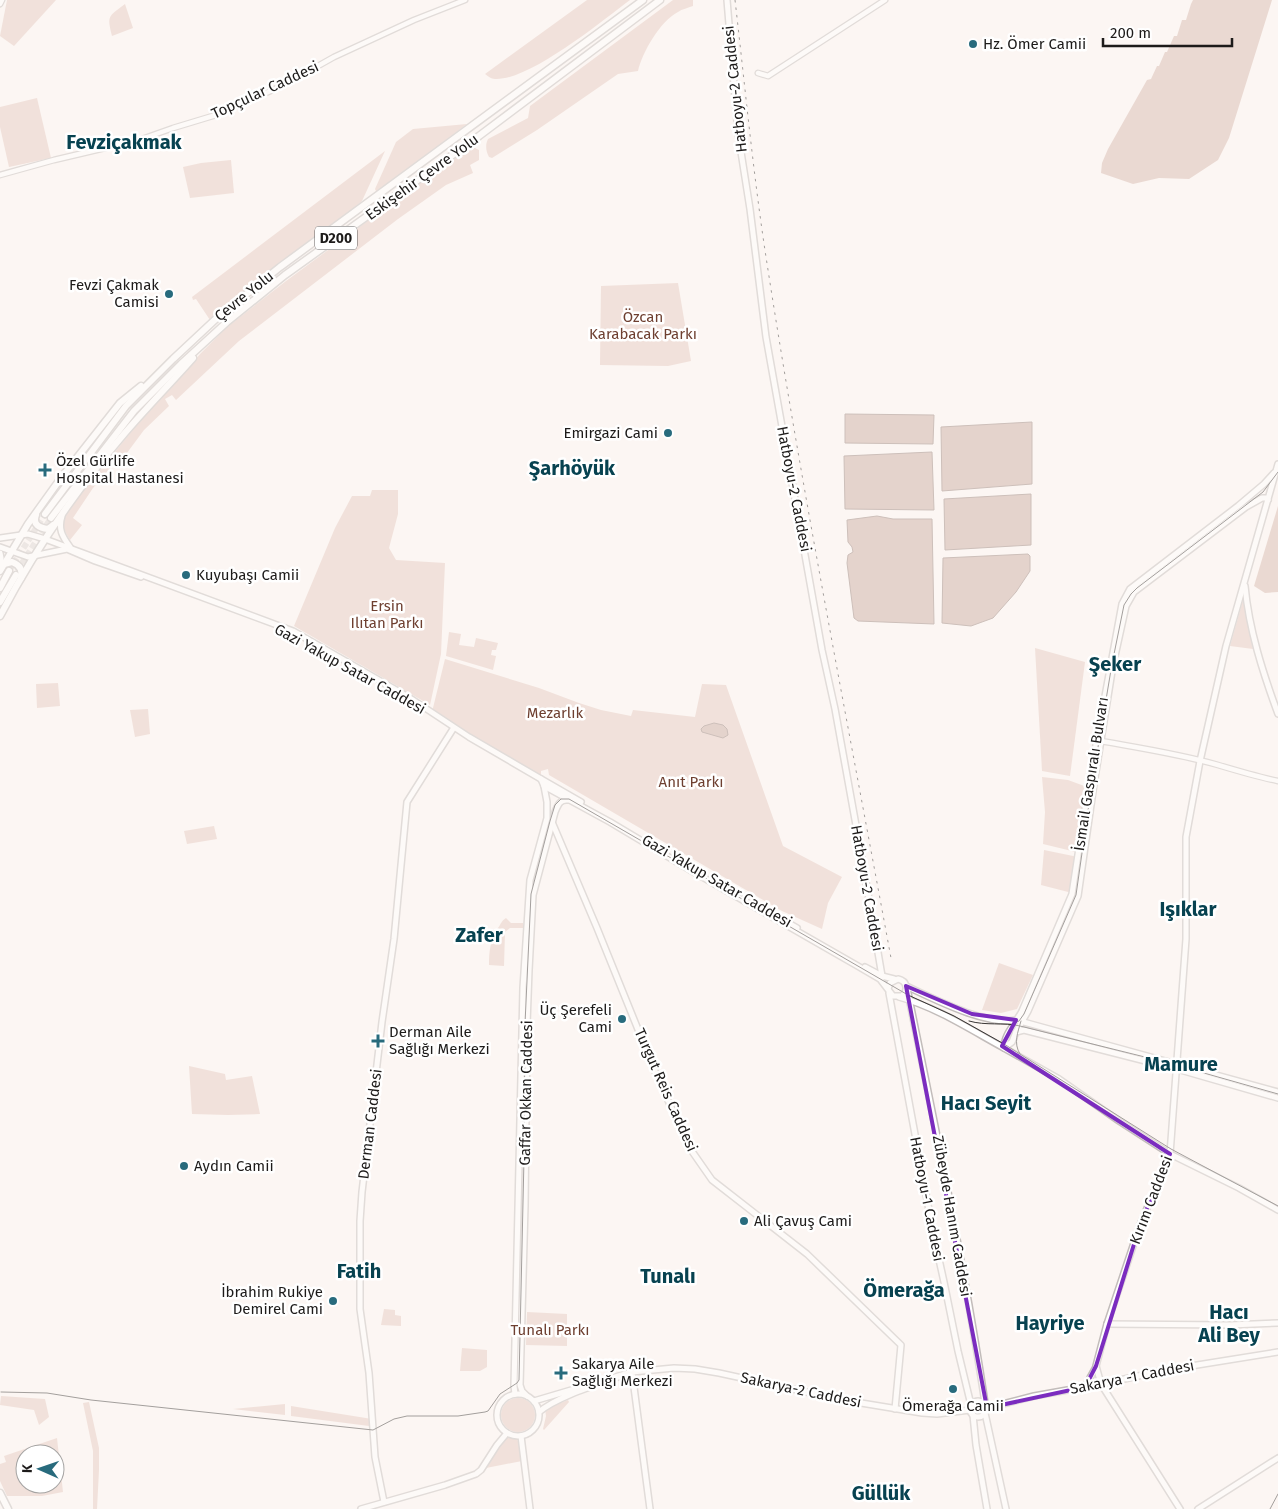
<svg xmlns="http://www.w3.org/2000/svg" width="1278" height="1509" font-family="'Fira Sans',sans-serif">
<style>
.green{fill:#e5c8bf;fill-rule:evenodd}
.forest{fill:#d6b6ac}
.water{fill:#c8a89e;stroke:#957e76}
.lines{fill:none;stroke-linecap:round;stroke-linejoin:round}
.trunk-tunnel{stroke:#dbd5d2;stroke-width:6;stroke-dasharray:6 3;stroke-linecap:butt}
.tertiary-casing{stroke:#c2bcba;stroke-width:7}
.secondary-casing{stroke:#c2bcba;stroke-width:8}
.trunk-casing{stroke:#c2bcba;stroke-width:9}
.tertiary{stroke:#fff;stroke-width:4.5}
.secondary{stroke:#fff;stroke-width:5}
.trunk{stroke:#fff;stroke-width:6}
.tram{stroke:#383534;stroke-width:1}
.rail{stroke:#383534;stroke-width:1;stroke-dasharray:2.5 5;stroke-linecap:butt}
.marked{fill:none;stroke:#7b2cbf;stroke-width:4;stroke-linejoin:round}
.poi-dot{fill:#286b7d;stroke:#fff;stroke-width:2}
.labels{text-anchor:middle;stroke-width:5;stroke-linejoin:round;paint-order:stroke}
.shield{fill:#fff;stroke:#615f5f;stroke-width:1}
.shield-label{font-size:14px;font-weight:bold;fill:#1d1b1a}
.poi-label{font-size:15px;fill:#1d1b1a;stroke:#fff;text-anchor:start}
.street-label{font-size:15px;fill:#1d1b1a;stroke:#fff}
.park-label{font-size:15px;fill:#6e3f30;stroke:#fff}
.district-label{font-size:20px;font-weight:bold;fill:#074250;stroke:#fff}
</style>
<rect width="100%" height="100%" fill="#fcf6f3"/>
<g class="green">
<polygon points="7,0 56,0 14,46 0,36"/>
<path d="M587,0H630C602,21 529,81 495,79C491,79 488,76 485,74Z"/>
<path d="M673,0H693V6C688,8 682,9 678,12C660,21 642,53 638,71L618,74L537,130L492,158L489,157C486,152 485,145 488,139L528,118L530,106Z"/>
<path d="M125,4L133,28L112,36C107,15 108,17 125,4Z"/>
<polygon points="37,98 51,158 9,167 0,127 0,107"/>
<polygon points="467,124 377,193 375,189 396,142 413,129"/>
<path d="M473,147L479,150V160L470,165L473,173L446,185L398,219L239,341L176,400L172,395L165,399L169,406L144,430L121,461L118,459L93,488L73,518L82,525L70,540C60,524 62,521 71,506L145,415L201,353L226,328L286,281L434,172Z"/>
<polygon points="385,151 362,201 346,215 210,320 196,299 193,300 192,297"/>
<polygon points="231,160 234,193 190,198 183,167 201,163"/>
<polygon points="678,283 691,361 668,366 600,365 601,286"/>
<polygon points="372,490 398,490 398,514 389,548 396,560 445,563 441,654 430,705 294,626 335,528 352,496 370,496"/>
<polygon points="1243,600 1253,649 1230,646"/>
<polygon points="449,632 461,634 459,645 474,647 476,638 498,643 496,650 492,650 491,655 496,656 493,670 446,656"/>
<polygon points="1035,648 1085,662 1070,776 1042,771"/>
<polygon points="445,659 539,688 579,703 601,710 631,716 633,710 695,717 702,684 726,685 783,846 842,877 828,903 822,929 782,911 549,775 548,769 541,771 541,779 432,712"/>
<polygon points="58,683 60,706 37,708 36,684"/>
<polygon points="148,709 150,734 135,737 130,710"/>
<polygon points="1042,777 1068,780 1087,787 1080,853 1043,844 1045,812"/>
<polygon points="214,826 217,839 187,844 184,831"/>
<polygon points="1044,850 1078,857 1072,893 1041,885"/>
<path d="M506,918L511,923H523V928H510L505,932L504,966L489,965C489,952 490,940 498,928C501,924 501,921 506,918Z"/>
<polygon points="999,963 1033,975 1017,1009 1001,1013 982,1010"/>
<polygon points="189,1066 225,1074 226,1080 252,1076 260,1114 228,1115 192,1114"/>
<polygon points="384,1309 395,1310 395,1315 401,1316 401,1326 381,1325"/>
<polygon points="527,1312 567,1314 567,1346 526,1345"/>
<polygon points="462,1348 487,1350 487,1367 480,1371 460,1371"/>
<polygon points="1,1396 45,1399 49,1417 39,1425 34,1410 0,1405"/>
<circle cx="518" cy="1415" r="17"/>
<polygon points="568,1400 569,1402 544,1430 543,1429 546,1416 545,1409"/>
<polygon points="89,1402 99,1448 99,1470 97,1509 93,1509 93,1451 83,1403"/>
<polygon points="285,1404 285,1415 233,1409"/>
<polygon points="291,1406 372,1419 371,1424 369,1426 291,1416"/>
<polygon points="506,1435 517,1437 522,1461 486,1468"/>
<path d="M57,1438L63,1492L42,1496H7L0,1481V1464L6,1462L4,1456ZM25,1454H55V1484H25Z"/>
</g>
<g class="forest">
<polygon points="1193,0 1272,0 1229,138 1218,160 1189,179 1159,178 1133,184 1101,173 1102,163 1108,149 1147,80 1151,79 1157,66 1159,66 1165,52 1167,52 1174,36 1177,36 1182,20 1186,20 1191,4"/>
<polygon points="1278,506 1278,592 1265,593 1254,586"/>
</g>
<g class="water">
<polygon points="845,414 934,415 933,444 845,443"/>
<polygon points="1032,422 1032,484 942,491 941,427"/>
<polygon points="932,452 934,510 845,509 844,456"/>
<polygon points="1031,494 1031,545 945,550 944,499"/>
<polygon points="877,516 893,519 932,519 934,624 858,621 854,618 847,563 848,555 853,552 852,547 848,542 847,520"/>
<polygon points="1028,554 1030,556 1030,571 1016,592 993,618 971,626 942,623 943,558"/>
<polygon points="714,723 723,725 727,729 728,735 723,738 702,732 701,729 704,726"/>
</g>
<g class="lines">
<g class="trunk-tunnel">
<polyline points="9,571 45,514"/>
<polyline points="17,571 51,518"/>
</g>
<defs>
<g id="tertiary">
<polyline points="0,4 2,0"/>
<polyline points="758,73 768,76 885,0"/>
<polyline points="0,175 54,160 139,140 173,128 216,115 284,85 334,57 414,20 465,0"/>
<path d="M1101,741C1140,748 1180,754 1218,765C1238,771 1258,777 1278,781"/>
</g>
<g id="secondary">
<polyline points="727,0 738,133 750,209 766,337 822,650 835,709 863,864 882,976"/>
<path d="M1274,473L1264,484L1238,506L1130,589L1122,604L1089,783L1072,894L1022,1011C1016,1023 1004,1034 1004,1048L1059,1079L1119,1121L1170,1154L1239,1188L1278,1210"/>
<path d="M62,516C58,529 62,536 70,547"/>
<polyline points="0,538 28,534 45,539 293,631 410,698 469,737 541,779 544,786 547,802 547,818 530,880 523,988 514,1386 515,1394"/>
<polyline points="0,547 28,557 67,549 95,561 141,577"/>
<polyline points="0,553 1,558 1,569"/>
<path d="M1245,586C1249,630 1263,673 1278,714"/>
<polyline points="541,779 581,802"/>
<path d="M544,786L610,822L692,871L856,965L880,979L893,996H902C909,990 907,981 898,979L890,983L888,989"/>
<polyline points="552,822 597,928 654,1069 689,1147 712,1180 807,1254 901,1345 895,1409"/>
<polyline points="776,916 797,928"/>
<polyline points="865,967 882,976 894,979"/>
<path d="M906,986C934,999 986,1026 1016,1020L1278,1092"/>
<path d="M907,988C935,1126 964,1264 985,1403"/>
<polyline points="889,993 933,1232 944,1282 958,1351 971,1405"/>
<path d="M899,997C936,1007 971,1030 1004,1048L1012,1042L1016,1032L1024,1030L1177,1069L1278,1098"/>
<polyline points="1016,1032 1028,1011 1078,896 1094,784 1113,665 1126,606 1134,592 1246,507 1262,498 1266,498 1268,500"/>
<polyline points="1107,1324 1230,1325 1278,1323"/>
<polyline points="1085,1387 1096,1367"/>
<circle cx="518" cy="1415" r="21"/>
<path d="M527,1396L522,1391L520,1385L525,1206L527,1024L529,970L533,895L555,812C558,805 560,799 568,800"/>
<circle cx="978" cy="1409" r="8"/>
<path d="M534,1401L632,1372C606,1382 559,1395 539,1412"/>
<polyline points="987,1408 1034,1396 1101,1384 1166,1370 1278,1352"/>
<polyline points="985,1413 1006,1509"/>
<polyline points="973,1415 976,1445 987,1509"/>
<polyline points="521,1436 530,1509"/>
<polyline points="384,1502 375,1457 369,1373 360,1309 360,1221 362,1192 382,1022 394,939 407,802 453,729"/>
<polyline points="361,1509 445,1485 476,1474 481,1470 497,1445 507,1433"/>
<polyline points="650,1509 632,1372 674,1368 695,1369 719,1373 843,1400 922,1413 937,1414 970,1410"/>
<polyline points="1180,1509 1101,1384 1096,1366 1107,1324 1140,1225 1170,1154 1186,939 1186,837 1200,761 1226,646 1278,464"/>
<polyline points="1198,1509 1278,1458"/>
</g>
<g id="trunk">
<polyline points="45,514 126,406 173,359 219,316 280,267 643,0"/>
<path d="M36,515C32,525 40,528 48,529L53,525"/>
<polyline points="51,518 134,411 181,364 227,322 285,275 479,136 660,0"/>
<path d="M4,564L12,562C20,565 23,570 21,578"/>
<polyline points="0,571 28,524 61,478 120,403 141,386"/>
<polyline points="0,588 9,571"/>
<polyline points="0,602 16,575"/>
<path d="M0,616C34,551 76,490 124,434C146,408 170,384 193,358"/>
<polyline points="0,1493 8,1509"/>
</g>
</defs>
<use href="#tertiary" class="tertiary-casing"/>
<use href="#secondary" class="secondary-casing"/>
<use href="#trunk" class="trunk-casing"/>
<use href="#tertiary" class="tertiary"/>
<use href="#secondary" class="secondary"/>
<use href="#trunk" class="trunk"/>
<g class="tram">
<path d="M969,1021C986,1026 1003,1022 1020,1026L1165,1062L1278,1094"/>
<polyline points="1010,1025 1019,1021 1024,1014 1076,895 1092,783 1112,664 1124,605 1131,594 1137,588 1263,492 1278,472"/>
<path d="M1020,1054C1013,1043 1018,1032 1021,1021"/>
<polyline points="1,1392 47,1393 91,1400 373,1430 394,1419 407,1416 458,1416 485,1412 488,1411 500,1394 517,1383 519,1380 524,1158 525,1024 531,894 550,821 555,805 561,799 569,799 908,995 954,1016 1004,1044 1171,1149 1278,1206"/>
<polyline points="1270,1509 1278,1494"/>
</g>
<path class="rail" d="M735,0C745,86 753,172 766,257C802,491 848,725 891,958"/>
</g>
<path d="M0 0H1278V1509H0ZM906,986L972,1014L1016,1020L1002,1046L1170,1154L1140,1225L1096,1366L1085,1387L987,1408Z" fill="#fcf6f3" fill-opacity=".55" fill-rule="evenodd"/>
<path class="marked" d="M906,986L972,1014L1016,1020L1002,1046L1170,1154L1140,1225L1096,1366L1085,1387L987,1408Z"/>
<g class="poi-dot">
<circle cx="973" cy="44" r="5"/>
<circle cx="169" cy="294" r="5"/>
<circle cx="668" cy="433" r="5"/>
<path d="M42.5 462.5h5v5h5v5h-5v5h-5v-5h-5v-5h5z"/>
<circle cx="186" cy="575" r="5"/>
<circle cx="622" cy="1019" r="5"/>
<path d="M375.5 1033.5h5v5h5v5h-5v5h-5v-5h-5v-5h5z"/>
<circle cx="184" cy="1166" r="5"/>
<circle cx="744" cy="1221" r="5"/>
<circle cx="333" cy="1301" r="5"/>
<path d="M558.5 1365.5h5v5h5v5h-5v5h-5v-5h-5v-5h5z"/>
<circle cx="953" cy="1389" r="5"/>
</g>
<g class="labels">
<rect class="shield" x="315" y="226.5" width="42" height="23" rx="4"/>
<g class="shield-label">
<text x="336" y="243">D200</text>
</g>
<g class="poi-label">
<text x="983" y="49">Hz. Ömer Camii</text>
<text x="159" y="290" text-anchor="end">Fevzi Çakmak<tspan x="159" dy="17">Camisi</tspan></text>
<text x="658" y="438" text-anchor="end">Emirgazi Cami</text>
<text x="56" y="466">Özel Gürlife<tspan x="56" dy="17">Hospital Hastanesi</tspan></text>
<text x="196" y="580">Kuyubaşı Camii</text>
<text x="612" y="1015" text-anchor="end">Üç Şerefeli<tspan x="612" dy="17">Cami</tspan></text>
<text x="389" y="1037">Derman Aile<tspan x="389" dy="17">Sağlığı Merkezi</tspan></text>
<text x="194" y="1171">Aydın Camii</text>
<text x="754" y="1226">Ali Çavuş Cami</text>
<text x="323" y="1297" text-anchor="end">İbrahim Rukiye<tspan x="323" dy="17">Demirel Cami</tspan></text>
<text x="572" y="1369">Sakarya Aile<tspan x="572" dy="17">Sağlığı Merkezi</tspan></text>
<text x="953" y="1411" text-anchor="middle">Ömerağa Camii</text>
</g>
<g class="street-label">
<text transform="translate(735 89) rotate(-96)" y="5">Hatboyu-2 Caddesi</text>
<text transform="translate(265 90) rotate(-25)" y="5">Topçular Caddesi</text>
<text transform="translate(422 177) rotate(-36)" y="5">Eskişehir Çevre Yolu</text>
<text transform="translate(244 296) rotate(-39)" y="5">Çevre Yolu</text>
<text transform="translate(794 489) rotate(79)" y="5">Hatboyu-2 Caddesi</text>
<text transform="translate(350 669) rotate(29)" y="5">Gazi Yakup Satar Caddesi</text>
<text transform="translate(1091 774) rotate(-81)" y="5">İsmail Gaspıralı Bulvarı</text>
<text transform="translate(717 881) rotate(30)" y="5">Gazi Yakup Satar Caddesi</text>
<text transform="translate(867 888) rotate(80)" y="5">Hatboyu-2 Caddesi</text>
<text transform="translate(666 1090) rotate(66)" y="5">Turgut Reis Caddesi</text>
<text transform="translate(526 1093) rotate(-89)" y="5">Gaffar Okkan Caddesi</text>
<text transform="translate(370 1124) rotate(-83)" y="5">Derman Caddesi</text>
<text transform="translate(927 1199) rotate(79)" y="5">Hatboyu-1 Caddesi</text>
<text transform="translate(1151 1200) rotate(-69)" y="5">Kırım Caddesi</text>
<text transform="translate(952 1216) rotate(80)" y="5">Zübeyde Hanım Caddesi</text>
<text transform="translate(1132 1377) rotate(-11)" y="5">Sakarya -1 Caddesi</text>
<text transform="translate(801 1390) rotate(12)" y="5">Sakarya-2 Caddesi</text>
</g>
<g class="park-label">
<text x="643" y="322">Özcan<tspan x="643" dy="17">Karabacak Parkı</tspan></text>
<text x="387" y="611">Ersin<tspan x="387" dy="17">Ilıtan Parkı</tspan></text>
<text x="555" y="718">Mezarlık</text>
<text x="691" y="787">Anıt Parkı</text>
<text x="550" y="1335">Tunalı Parkı</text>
</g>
<g class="district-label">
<text x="124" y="149">Fevziçakmak</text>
<text x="572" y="475">Şarhöyük</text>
<text x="1115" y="671">Şeker</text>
<text x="1188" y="916">Işıklar</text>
<text x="479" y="942">Zafer</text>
<text x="1181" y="1071">Mamure</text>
<text x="986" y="1110">Hacı Seyit</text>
<text x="359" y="1278">Fatih</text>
<text x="668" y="1283">Tunalı</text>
<text x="904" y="1297">Ömerağa</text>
<text x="1229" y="1319">Hacı<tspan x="1229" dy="23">Ali Bey</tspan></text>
<text x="1050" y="1330">Hayriye</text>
<text x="881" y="1500">Güllük</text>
</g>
</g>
<g transform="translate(40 1469) rotate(272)"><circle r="24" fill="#ffffff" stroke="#a5a4a3"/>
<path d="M0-4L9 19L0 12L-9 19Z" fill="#286b7d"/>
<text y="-8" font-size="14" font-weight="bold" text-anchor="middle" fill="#1d1b1a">K</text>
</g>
<path d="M1103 38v8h129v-8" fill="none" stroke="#1d1b1a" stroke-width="2.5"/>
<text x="1110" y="38" font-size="15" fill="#1d1b1a" stroke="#ffffff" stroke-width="4" paint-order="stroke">200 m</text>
</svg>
